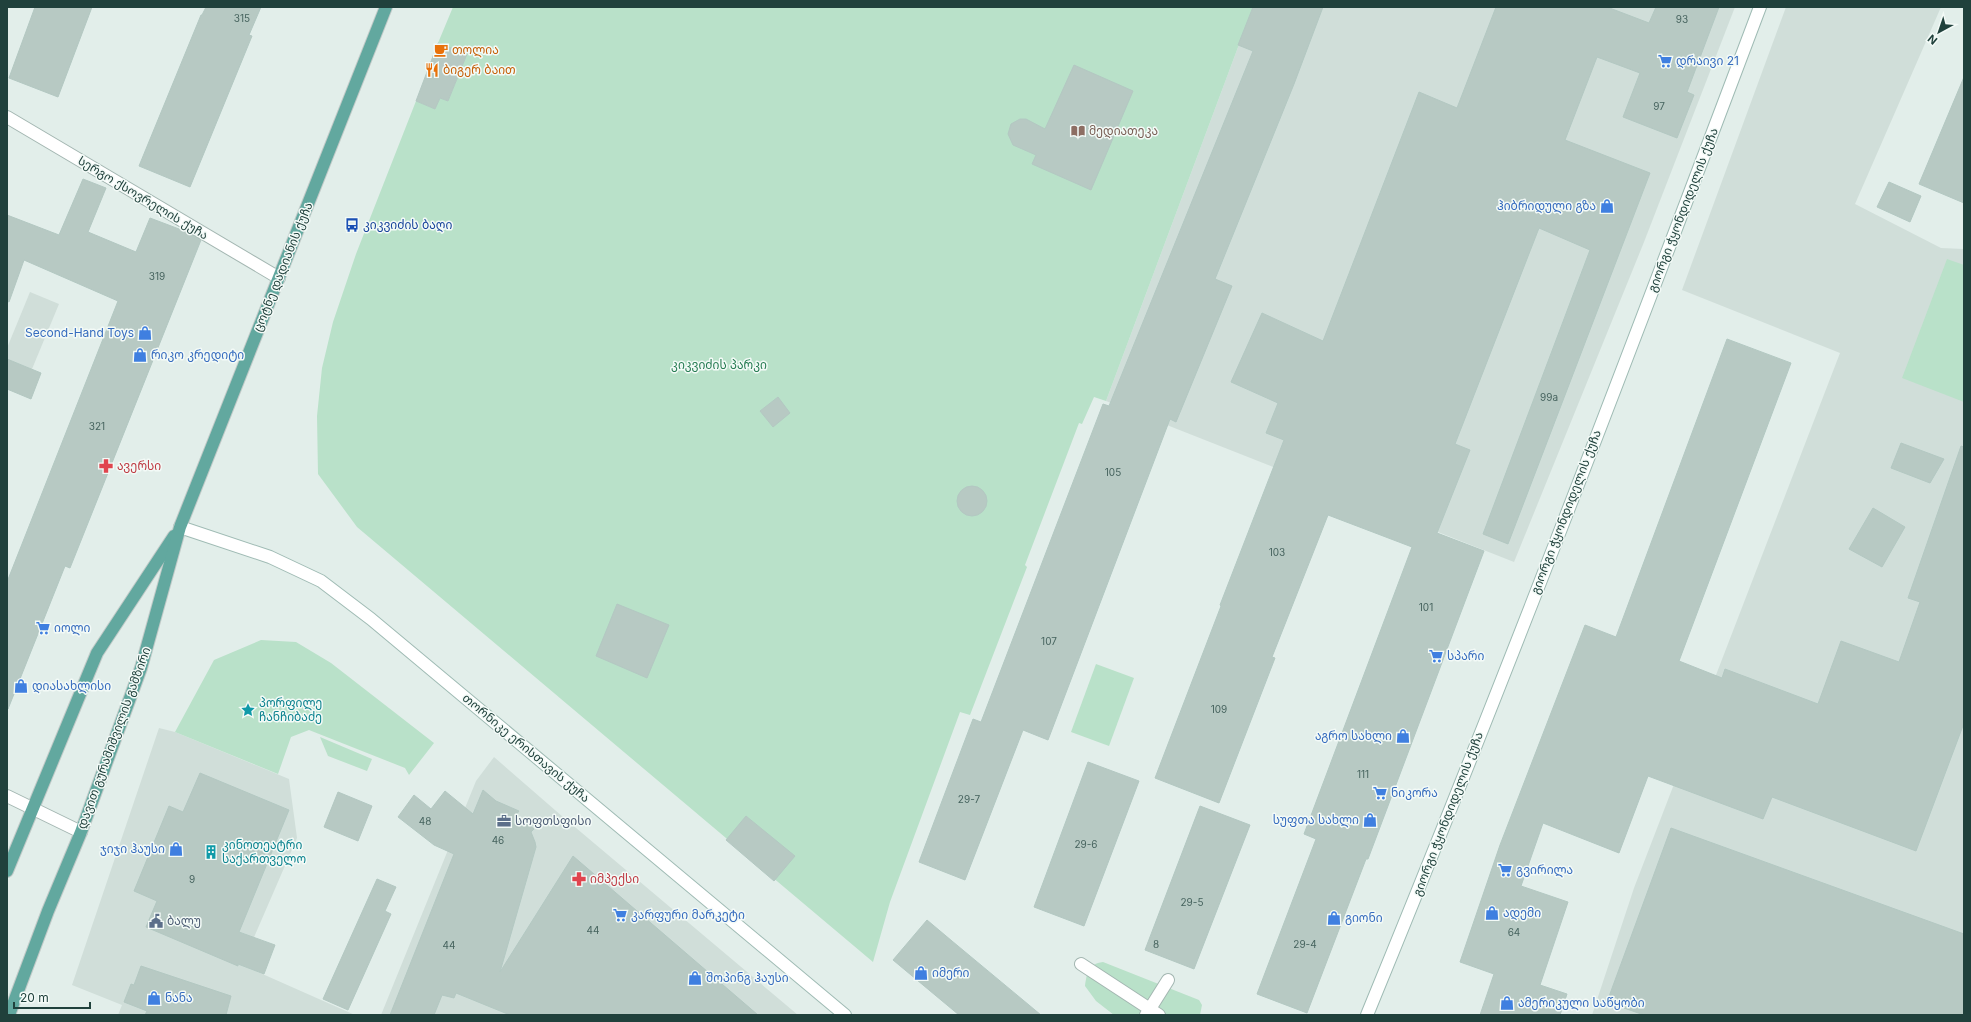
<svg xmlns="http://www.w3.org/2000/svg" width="1971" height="1022" font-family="Inter,'Noto Sans Georgian',sans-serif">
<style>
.built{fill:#d0ded9}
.green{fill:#b9e1c9}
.building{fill:#b7c9c3;stroke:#b3c8c2}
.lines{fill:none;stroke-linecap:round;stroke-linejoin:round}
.street-casing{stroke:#a4b7b2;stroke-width:14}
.secondary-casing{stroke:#9fbbb4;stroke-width:14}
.primary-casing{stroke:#c1cac8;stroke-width:14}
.street{stroke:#fff;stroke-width:12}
.secondary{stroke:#fff;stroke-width:12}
.primary{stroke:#62a89f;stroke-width:12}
.labels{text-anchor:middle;stroke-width:3;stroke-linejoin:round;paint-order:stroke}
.number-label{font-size:10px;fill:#46635e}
.food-label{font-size:12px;fill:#c56008;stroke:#f3faf7;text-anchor:start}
.shop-label{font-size:12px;fill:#366cbe;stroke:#f3faf7;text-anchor:start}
.education-label{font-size:12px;fill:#785e54;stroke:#f3faf7;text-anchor:start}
.street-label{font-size:12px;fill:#20413c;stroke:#f3faf7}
.transit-label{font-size:12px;fill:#164399;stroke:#f3faf7;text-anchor:start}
.park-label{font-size:12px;fill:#267c52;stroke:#f3faf7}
.health-label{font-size:12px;fill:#be3a42;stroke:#f3faf7;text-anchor:start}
.culture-label{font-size:12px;fill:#0d838f;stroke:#f3faf7;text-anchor:start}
.service-label{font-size:12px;fill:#4e5e75;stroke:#f3faf7;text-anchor:start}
</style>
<rect width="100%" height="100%" fill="#e2eeea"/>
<g class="built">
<polygon points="1253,7 1735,7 1644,242 1514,562 1106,401"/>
<polygon points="1786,7 1941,7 1855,204 1941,248 1964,249 1964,1015 1592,1015 1634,888 1840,353 1682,290"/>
<polygon points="30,292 59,304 32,369 7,359 7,348"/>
<polygon points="159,728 175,732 289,779 297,838 242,965 355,1015 118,1015 122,1005 72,985"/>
<polygon points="494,757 563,817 798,1015 381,1015 476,781"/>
</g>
<g class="green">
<polygon points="453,7 1253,7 1106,401 1094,397 1082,424 1079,423 1025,565 1027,567 970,715 960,712 890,902 873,962 357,527 318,474 317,416 322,368 333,322 356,254 416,101 435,109 440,98 448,101 467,54 438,43"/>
<polygon points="1947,259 1964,265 1964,402 1902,378"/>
<polygon points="261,640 296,642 331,663 434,743 409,775 405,768 309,730 291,737 278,774 175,732 214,660"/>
<polygon points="1096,664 1134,678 1109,746 1071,732"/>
<polygon points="320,737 372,759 367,771 328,756"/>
<path d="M1103,962L1199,1000L1202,1005L1200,1015H1114L1096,1001L1085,986C1087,973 1088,964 1103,962Z"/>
</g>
<g class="building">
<polygon points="35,7 92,7 58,97 9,78"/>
<polygon points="206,7 261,7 249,35 252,36 190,187 139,166 201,15 202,15"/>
<polygon points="1253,7 1323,7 1294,84 1215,279 1232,286 1176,422 1170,419 1048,740 1023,730 965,880 919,862 973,719 981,722 1103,404 1109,406 1253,51 1238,45"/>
<polygon points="1496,7 1607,7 1649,23 1656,7 1719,7 1687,92 1694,95 1677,138 1623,117 1640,73 1597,57 1565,140 1650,173 1508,544 1483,534 1590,250 1539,228 1455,444 1470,450 1437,533 1484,551 1368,859 1366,859 1307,1013 1257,994 1316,839 1304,834 1412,547 1328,515 1272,657 1275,658 1219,803 1155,778 1221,606 1220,605 1284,440 1266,433 1278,403 1231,382 1262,313 1323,341 1419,92 1457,108"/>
<polygon points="438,43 467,54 448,101 440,98 435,109 416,101"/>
<polygon points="1074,65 1133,91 1091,190 1032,164 1036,155 1013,145 1008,134 1011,124 1020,119 1026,119 1045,129"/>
<polygon points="1964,77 1964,203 1919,184"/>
<polygon points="83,179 106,188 88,232 136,252 150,218 187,232 201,240 70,568 65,566 8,709 7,582 118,301 24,260 9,302 7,301 7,215 59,235"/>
<polygon points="1889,182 1921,196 1910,222 1877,207"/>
<polygon points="1727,339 1791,363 1679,661 1722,678 1725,669 1818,704 1841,641 1899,662 1920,602 1908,598 1961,446 1964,447 1964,723 1916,851 1772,797 1763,819 1648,776 1619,853 1543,823 1521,886 1568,902 1540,985 1567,994 1560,1015 1480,1015 1494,974 1460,962 1500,845 1585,625 1616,637"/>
<polygon points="7,359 41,373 31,399 7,389"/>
<polygon points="778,397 790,413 773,427 760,411"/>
<polygon points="1901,443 1944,459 1930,483 1891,468"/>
<circle cx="972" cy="501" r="15"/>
<polygon points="1873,508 1905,527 1882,567 1849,549"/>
<polygon points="617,604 669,625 647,678 596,656"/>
<polygon points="1088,762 1139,781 1084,926 1034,907"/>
<polygon points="200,773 289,810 239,932 275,945 264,974 238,964 238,966 146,927 157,901 134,891 169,806 183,812"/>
<polygon points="483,790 496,801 519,811 516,815 534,829 531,832 535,842 536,847 500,972 573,856 758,1015 510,1015 456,993 454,998 442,995 434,1015 390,1015 454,854 434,845 398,817 414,795 431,809 445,791 473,814"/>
<polygon points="338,792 372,806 358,841 324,827"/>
<polygon points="1200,806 1250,825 1194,969 1145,950"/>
<polygon points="746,816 795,856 774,881 726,840"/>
<polygon points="1671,828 1964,934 1964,1015 1644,1015 1607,1002"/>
<polygon points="377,879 396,887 385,911 391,914 348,1010 323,999"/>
<polygon points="927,920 952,941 1041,1015 959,1015 893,960"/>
<polygon points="141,966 231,996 226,1015 145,1015 147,1011 124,1002 131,984 134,985"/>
</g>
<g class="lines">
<defs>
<g id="street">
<polyline points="7,117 279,278"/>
<polyline points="7,796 81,832"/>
<polyline points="1081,964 1159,1015"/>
<polyline points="1146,1015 1168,980"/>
</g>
<g id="secondary">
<polyline points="180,527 270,557 321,581 371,619 845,1015"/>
<path d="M1367,1015C1504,682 1633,344 1760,7"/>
</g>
<g id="primary">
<polyline points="7,871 97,653 174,536"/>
<polyline points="9,1015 48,911 81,832 141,668 180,527 386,7"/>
</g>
</defs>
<use href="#street" class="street-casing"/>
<use href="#secondary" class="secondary-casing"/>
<use href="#primary" class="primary-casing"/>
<use href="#street" class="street"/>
<use href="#secondary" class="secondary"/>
<use href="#primary" class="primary"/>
</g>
<defs>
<symbol id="cafe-bare" viewBox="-9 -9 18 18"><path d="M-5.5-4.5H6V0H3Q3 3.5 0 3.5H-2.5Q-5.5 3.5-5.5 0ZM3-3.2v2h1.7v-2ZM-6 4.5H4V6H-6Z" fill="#e8710a" stroke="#f3faf7" stroke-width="2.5" paint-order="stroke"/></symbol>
<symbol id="supermarket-bare" viewBox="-9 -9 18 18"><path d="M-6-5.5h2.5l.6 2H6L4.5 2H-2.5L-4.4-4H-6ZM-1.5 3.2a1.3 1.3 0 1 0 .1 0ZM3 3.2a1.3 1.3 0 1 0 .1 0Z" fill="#3f7fe0" stroke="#f3faf7" stroke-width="2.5" paint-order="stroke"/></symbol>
<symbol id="restaurant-bare" viewBox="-9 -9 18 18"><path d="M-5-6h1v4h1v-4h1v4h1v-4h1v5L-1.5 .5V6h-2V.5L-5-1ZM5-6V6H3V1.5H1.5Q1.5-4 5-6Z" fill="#e8710a" stroke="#f3faf7" stroke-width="2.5" paint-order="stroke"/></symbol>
<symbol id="library-bare" viewBox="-9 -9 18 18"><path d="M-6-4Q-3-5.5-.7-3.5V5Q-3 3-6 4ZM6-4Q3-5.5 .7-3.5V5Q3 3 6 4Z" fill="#8d6e63" stroke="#f3faf7" stroke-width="2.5" paint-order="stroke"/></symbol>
<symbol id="shop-bare" viewBox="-9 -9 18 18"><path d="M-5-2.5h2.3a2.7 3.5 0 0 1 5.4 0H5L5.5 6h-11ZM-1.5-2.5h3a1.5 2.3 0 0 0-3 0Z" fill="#3f7fe0" stroke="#f3faf7" stroke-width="2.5" paint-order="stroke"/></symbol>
<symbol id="bus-bare" viewBox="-9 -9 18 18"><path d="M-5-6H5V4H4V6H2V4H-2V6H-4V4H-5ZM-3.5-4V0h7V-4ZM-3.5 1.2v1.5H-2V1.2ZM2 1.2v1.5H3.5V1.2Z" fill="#1a4fb4" stroke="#f3faf7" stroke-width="2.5" paint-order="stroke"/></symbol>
<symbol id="pharmacy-bare" viewBox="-9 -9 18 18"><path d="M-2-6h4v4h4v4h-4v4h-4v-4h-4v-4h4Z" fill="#e0444e" stroke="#f3faf7" stroke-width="2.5" paint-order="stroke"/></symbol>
<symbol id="sight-bare" viewBox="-9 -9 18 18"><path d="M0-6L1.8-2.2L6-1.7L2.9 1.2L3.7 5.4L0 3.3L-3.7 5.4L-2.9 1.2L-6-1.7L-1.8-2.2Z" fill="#0f9aa8" stroke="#f3faf7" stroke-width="2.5" paint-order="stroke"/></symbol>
<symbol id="office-bare" viewBox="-9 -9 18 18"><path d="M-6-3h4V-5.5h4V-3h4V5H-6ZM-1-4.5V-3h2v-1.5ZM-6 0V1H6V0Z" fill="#5c6f8a" stroke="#f3faf7" stroke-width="2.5" paint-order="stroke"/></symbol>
<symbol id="building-bare" viewBox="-9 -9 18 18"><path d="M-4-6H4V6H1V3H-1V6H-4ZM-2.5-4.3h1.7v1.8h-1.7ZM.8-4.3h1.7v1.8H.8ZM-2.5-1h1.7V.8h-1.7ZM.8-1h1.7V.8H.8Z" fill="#0f9aa8" stroke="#f3faf7" stroke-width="2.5" paint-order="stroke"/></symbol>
<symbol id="civic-bare" viewBox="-9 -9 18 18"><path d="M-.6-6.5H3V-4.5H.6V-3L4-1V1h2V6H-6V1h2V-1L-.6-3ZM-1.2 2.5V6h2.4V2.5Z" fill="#5c6f8a" stroke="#f3faf7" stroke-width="2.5" paint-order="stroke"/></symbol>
</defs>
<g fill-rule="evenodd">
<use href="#cafe-bare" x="431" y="40" width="20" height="20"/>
<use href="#supermarket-bare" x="1655" y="51" width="20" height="20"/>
<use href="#restaurant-bare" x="422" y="60" width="20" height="20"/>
<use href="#library-bare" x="1068" y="121" width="20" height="20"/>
<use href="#shop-bare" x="1597" y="196" width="20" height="20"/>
<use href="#bus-bare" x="342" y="215" width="20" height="20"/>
<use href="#shop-bare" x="135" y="323" width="20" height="20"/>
<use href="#shop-bare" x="130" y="345" width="20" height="20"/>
<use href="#pharmacy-bare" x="96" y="456" width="20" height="20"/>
<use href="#supermarket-bare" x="33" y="618" width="20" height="20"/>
<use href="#supermarket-bare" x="1426" y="646" width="20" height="20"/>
<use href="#shop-bare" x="11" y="676" width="20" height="20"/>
<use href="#sight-bare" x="238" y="700" width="20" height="20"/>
<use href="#shop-bare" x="1393" y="726" width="20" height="20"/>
<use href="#supermarket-bare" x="1370" y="783" width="20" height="20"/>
<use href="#shop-bare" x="1360" y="810" width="20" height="20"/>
<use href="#office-bare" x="494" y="811" width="20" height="20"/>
<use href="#shop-bare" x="166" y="839" width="20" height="20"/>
<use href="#building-bare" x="201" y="842" width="20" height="20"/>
<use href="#supermarket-bare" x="1495" y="860" width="20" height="20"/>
<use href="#pharmacy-bare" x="569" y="869" width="20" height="20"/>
<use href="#shop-bare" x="1482" y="903" width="20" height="20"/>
<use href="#supermarket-bare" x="610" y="905" width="20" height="20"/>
<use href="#shop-bare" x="1324" y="908" width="20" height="20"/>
<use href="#civic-bare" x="146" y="911" width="20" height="20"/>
<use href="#shop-bare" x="911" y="963" width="20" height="20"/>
<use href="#shop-bare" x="685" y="968" width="20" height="20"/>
<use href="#shop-bare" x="144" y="988" width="20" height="20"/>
<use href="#shop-bare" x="1497" y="993" width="20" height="20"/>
</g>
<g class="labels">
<g class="number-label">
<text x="242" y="22">315</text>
<text x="1682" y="23">93</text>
<text x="1659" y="110">97</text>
<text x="157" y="280">319</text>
<text x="1549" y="401">99a</text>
<text x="97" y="430">321</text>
<text x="1113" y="476">105</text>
<text x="1277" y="556">103</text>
<text x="1426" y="611">101</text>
<text x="1049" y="645">107</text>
<text x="1219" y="713">109</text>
<text x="1363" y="778">111</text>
<text x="969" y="803">29-7</text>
<text x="425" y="825">48</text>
<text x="498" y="844">46</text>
<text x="1086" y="848">29-6</text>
<text x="192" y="883">9</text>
<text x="1192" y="906">29-5</text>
<text x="593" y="934">44</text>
<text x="1514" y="936">64</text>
<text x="1156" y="948">8</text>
<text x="1305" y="948">29-4</text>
<text x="449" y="949">44</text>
</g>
<g class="food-label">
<text x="452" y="54">თოლია</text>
<text x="443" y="74">ბიგერ ბაით</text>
</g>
<g class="shop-label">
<text x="1676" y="65">დრაივი 21</text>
<text x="1596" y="210" text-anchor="end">ჰიბრიდული გზა</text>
<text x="134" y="337" text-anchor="end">Second-Hand Toys</text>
<text x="151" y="359">რიკო კრედიტი</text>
<text x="54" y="632">იოლი</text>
<text x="1447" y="660">სპარი</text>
<text x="32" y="690">დიასახლისი</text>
<text x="1392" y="740" text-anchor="end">აგრო სახლი</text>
<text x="1391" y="797">ნიკორა</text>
<text x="1359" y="824" text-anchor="end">სუფთა სახლი</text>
<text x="165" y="853" text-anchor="end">ჯიჯი ჰაუსი</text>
<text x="1516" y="874">გვირილა</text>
<text x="1503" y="917">ადემი</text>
<text x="631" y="919">კარფური მარკეტი</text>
<text x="1345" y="922">გიონი</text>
<text x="932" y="977">იმერი</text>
<text x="706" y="982">შოპინგ ჰაუსი</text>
<text x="165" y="1002">ნანა</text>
<text x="1518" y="1007">ამერიკული საწყობი</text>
</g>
<g class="education-label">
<text x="1089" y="135">მედიათეკა</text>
</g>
<g class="street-label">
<text transform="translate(143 198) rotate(31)" y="4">სერგო ქსოვრელის ქუჩა</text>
<text transform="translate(1683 210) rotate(-69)" y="4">გიორგი ჭყონდიდელის ქუჩა</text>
<text transform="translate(283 267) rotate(-68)" y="4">ცოტნე დადიანის ქუჩა</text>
<text transform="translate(1566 512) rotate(-69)" y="4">გიორგი ჭყონდიდელის ქუჩა</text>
<text transform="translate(114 738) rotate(-70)" y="4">დავით გურამიშვილის გამზირი</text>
<text transform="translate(526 748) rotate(40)" y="4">თორნიკე ერისთავის ქუჩა</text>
<text transform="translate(1448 814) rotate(-69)" y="4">გიორგი ჭყონდიდელის ქუჩა</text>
</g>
<g class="transit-label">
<text x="363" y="229">კიკვიძის ბაღი</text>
</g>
<g class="park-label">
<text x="719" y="369">კიკვიძის პარკი</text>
</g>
<g class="health-label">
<text x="117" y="470">ავერსი</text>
<text x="590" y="883">იმპექსი</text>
</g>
<g class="culture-label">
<text x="259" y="707">პორფილე<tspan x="259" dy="14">ჩანჩიბაძე</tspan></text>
<text x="222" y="849">კინოთეატრი<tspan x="222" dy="14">საქართველო</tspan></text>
</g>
<g class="service-label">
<text x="515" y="825">სოფთსფისი</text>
<text x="167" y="925">ბალუ</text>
</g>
</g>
<rect width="1971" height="1022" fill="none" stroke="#20413c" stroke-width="16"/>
<g transform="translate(1939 32) rotate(220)" stroke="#f3faf7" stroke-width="3" paint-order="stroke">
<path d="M0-3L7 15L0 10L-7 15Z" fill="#20413c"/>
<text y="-6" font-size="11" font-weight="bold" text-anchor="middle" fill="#20413c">N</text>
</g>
<path d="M14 1002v6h76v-6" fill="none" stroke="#20413c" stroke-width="2"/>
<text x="20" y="1002" font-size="12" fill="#20413c" stroke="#f3faf7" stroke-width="3" paint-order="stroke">20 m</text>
</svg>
